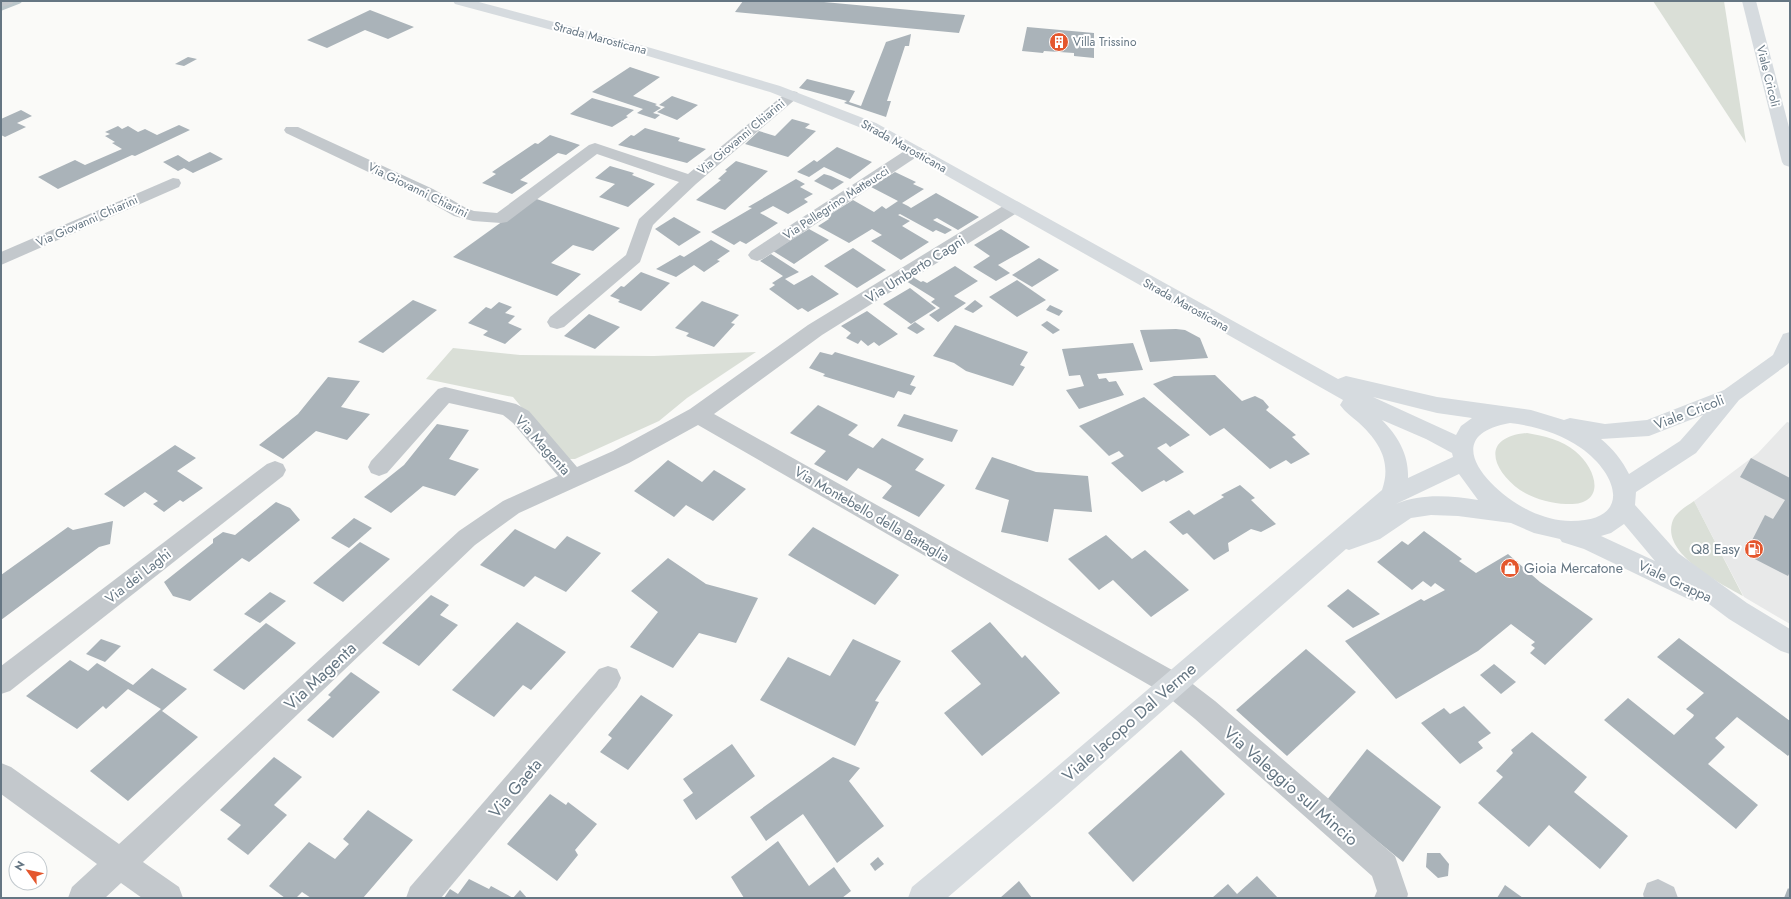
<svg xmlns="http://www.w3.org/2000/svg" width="1791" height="899" font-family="Jost,sans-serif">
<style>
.built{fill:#e8e9e9}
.green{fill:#dadfd7}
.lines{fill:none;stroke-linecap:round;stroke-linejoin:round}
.stream{stroke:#bbc7cb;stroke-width:5.5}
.building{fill:#aab3b9}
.minor{fill:#c3c8cc;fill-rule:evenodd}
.major{fill:#d6dbdf;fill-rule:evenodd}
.labels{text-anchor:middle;stroke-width:4;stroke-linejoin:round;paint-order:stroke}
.far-street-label{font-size:12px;fill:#657683;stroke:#fff}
.far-poi-label{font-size:12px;fill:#657683;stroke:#fff;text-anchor:start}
.street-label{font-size:14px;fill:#657683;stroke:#fff}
.poi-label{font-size:14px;fill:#657683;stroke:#fff;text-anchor:end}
.near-street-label{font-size:17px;fill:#657683;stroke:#fff}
</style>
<rect width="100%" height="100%" fill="#fafaf8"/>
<polygon class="built" points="1787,422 1790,423 1790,624 1744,597 1694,501 1758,453"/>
<g class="green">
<polygon points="1653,1 1724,1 1746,143"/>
<polygon points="453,348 520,355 654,356 756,352 687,398 659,421 575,459 565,459 513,397 426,379"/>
<path d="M1527,433C1544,436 1562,440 1575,451C1598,470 1607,506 1566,504C1551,503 1534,499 1520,490C1491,469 1481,437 1527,433Z"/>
<path d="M1694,501L1743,596C1722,584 1663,555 1672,523C1675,512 1686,507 1694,501Z"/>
</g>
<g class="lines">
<polyline class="stream" points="1,8 19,1"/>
</g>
<g class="building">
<polygon points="743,1 813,1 965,15 959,33 735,12"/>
<polygon points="370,10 414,27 388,39 365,30 327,48 307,40"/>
<polygon points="1027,27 1094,33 1094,58 1074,56 1074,53 1044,51 1043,53 1022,51"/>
<polygon points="911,34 909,46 905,46 887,101 891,101 886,117 844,103 847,101 799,88 807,79 855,91 849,102 861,106 886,42"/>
<polygon points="188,57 197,59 184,66 175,64"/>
<polygon points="630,67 660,77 633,96 657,104 655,105 661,108 653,113 660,115 655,119 637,113 643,109 592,92"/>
<polygon points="672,96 698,105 677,120 657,112 665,107 659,105"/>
<polygon points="592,98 634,110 626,116 628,117 612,127 570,114"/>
<polygon points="21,110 32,116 17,123 26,127 5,137 1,135 1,119"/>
<polygon points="792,119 810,124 805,128 816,131 788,157 745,144 759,131 775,136"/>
<polygon points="179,125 190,130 135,156 132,155 58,189 38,177 75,160 85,165 122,149 112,143 115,142 105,136 110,134 105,132 118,126 122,129 128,126 138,132 145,129 157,135"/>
<polygon points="645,128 680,138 678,141 706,149 687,163 618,145 631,135 634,136"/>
<polygon points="550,135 580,145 566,155 558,153 520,180 528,183 512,194 482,183 496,174 492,172 535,143 538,144"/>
<polygon points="837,147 872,162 850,179 824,167 809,177 797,172 814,160 817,162"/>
<polygon points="210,152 223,159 193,173 184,168 178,171 163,162 178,155 189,162"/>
<polygon points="736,161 768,171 725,210 696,200 721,180 718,179 727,171 725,170"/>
<polygon points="610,166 634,173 632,175 655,184 628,207 599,197 615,184 595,178"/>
<polygon points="895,172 916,182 913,184 924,189 902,203 908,206 911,208 936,193 979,217 958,230 937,218 933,220 952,230 945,234 936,230 933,232 900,214 898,215 910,221 902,226 929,242 901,260 871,241 882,235 872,229 849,243 818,226 829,219 826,217 853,200 874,212 882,206 886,209 898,201 871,187"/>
<polygon points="824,174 831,176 844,182 832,190 814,181"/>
<polygon points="796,179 805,184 800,187 813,194 804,199 808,202 788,214 773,206 760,213 778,223 746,244 740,241 734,245 711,232 752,208 748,207"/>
<polygon points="531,197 620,228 593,251 573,245 551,263 581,274 557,296 453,257 510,216"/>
<polygon points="674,217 701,232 679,246 655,229"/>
<polygon points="809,229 829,240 794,264 773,251"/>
<polygon points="1001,229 1030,247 998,265 1010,273 996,281 973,267 990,256 974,245"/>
<polygon points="711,240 730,251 717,260 720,261 704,272 694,265 676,277 656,269 680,255 684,257"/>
<polygon points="853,248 886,270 857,288 824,266"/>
<polygon points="771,254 799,272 785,279 794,285 812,275 839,294 808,312 802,308 798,310 769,289 775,285 772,283 783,276 760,261"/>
<polygon points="1039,258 1059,270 1032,287 1012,275"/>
<polygon points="955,266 978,281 954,296 966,303 938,322 929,315 940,308 931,302 935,299 906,281 913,277 921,282 923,281 927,283"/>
<polygon points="641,272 670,283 641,311 618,302 620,300 610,296 621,286 624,287"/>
<polygon points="1017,280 1046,300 1017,317 989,297"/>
<polygon points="910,288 936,308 911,324 883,304"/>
<polygon points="413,300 437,310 383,353 358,342"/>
<polygon points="975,300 983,306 973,313 964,309"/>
<polygon points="702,301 739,315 731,323 735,324 714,347 686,336 689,333 675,328"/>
<polygon points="499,302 512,307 505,313 515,316 508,323 522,329 505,344 483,335 488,331 468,323 486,307 491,309"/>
<polygon points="1050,305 1063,311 1059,316 1046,310"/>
<polygon points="867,311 898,334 879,346 874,342 868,346 861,340 858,344 846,338 851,333 841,326"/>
<polygon points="589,314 620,327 595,349 564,336"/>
<polygon points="1047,321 1060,330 1053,334 1041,325"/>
<polygon points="915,322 925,329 917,334 907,328"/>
<polygon points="955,325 1028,352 1020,365 1025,367 1013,386 966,371 954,363 933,356"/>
<polygon points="1176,329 1185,330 1200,338 1208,358 1150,362 1140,330"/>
<polygon points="1133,343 1143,370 1097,374 1099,379 1106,378 1109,382 1116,381 1124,395 1079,409 1066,390 1084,386 1080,375 1069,376 1062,349"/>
<polygon points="820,352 832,355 835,352 915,376 910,385 916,387 911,395 898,391 894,398 823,376 825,374 809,368"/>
<polygon points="1215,375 1242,401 1255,396 1263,400 1269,407 1266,410 1296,435 1292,437 1310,454 1291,464 1286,460 1270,469 1224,428 1210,436 1153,384 1174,376"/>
<polygon points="328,377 360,381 341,407 370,414 347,440 316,431 283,459 259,445 298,414"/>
<polygon points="1144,397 1190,435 1170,447 1166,443 1157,448 1184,472 1166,482 1164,480 1142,492 1111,463 1124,456 1119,451 1109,456 1079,426"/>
<polygon points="818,405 858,425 848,435 873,448 882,438 924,459 915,470 945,485 919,517 882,498 892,486 886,482 858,468 847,481 814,464 826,451 790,433"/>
<polygon points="904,414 958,430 952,442 897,426"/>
<polygon points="437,424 469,430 449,459 479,469 455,496 423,486 391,513 364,497 404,465"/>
<polygon points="175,445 196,458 177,471 203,488 183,502 180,500 164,512 153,504 158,501 145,492 124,507 104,494"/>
<polygon points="992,457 1036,472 1088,476 1092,512 1054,509 1048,542 1001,532 1009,500 975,489"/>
<polygon points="1751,458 1790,478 1790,572 1788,576 1745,554 1765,515 1773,519 1785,500 1740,477"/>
<polygon points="668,460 702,482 714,470 746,489 713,521 686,505 674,517 634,491"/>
<polygon points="1240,485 1255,498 1251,500 1276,524 1261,532 1251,529 1228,543 1229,551 1214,560 1187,533 1183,535 1169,522 1189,510 1194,515 1224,497 1221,495"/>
<polygon points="276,502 290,508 300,520 249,562 242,558 190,601 173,596 164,582 213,543 213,539 223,532 235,535"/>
<polygon points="354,518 372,528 349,548 331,538"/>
<polygon points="113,521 110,544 99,547 1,620 1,575 68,527 73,530"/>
<polygon points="813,527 899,575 875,605 788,555"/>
<polygon points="515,529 555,549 567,536 601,553 566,592 535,576 524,587 480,565"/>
<polygon points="1424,531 1462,559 1459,561 1476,573 1508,554 1540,582 1593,619 1545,665 1530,653 1535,648 1531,645 1535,642 1511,624 1478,651 1396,699 1345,641 1421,599 1424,601 1445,590 1435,583 1431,587 1423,581 1412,590 1377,562 1402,541 1408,545"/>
<polygon points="1106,535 1132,559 1145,550 1189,590 1151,617 1113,580 1099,590 1068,559"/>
<polygon points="360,542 390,559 343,602 313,583"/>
<polygon points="668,558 706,584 758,598 736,643 699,633 673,668 630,647 658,612 631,591"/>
<polygon points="1348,589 1380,614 1353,628 1327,606"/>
<polygon points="270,592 286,601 260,623 244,614"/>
<polygon points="431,595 449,605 440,615 458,625 419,666 382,643"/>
<polygon points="517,622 566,652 531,690 523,685 494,717 452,690"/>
<polygon points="990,622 1022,658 1025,655 1060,693 982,756 944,713 981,684 951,651"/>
<polygon points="266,623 296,643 244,690 213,670"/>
<polygon points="1679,638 1790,721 1790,753 1788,756 1737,717 1715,738 1725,747 1708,764 1758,805 1736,829 1604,720 1628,698 1674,735 1693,717 1694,715 1686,709 1704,693 1657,657"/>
<polygon points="101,639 121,646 105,662 86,654"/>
<polygon points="853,639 901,661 875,701 879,702 855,746 760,700 788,657 830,676"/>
<polygon points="1306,649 1356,692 1287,756 1236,710"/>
<polygon points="70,660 88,671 97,663 133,685 152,668 187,689 162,711 198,737 128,801 90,771 161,709 128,689 106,709 103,706 77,729 26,696"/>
<polygon points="1494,664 1516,682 1501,694 1480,675"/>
<polygon points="351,672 380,692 333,738 307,720 331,697 328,695"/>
<polygon points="641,695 673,715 628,770 600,752 612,738 608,735"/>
<polygon points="1464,706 1491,733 1478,742 1483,748 1460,764 1421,723 1444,708 1450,714"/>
<polygon points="1532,732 1587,777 1574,792 1628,836 1600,869 1549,825 1529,847 1478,803 1503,777 1496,771 1513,753 1511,750"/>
<polygon points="732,744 755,776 696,820 683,800 693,793 683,779"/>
<polygon points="1367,749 1441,807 1403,862 1327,800"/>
<polygon points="1181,750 1225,794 1133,882 1088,833"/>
<polygon points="274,757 302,777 274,805 287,815 248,855 227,839 241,825 220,810"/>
<polygon points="833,757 860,768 849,781 884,826 837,863 803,814 766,841 750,817"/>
<polygon points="550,794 566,805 568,802 597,824 575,850 578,855 557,881 507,844"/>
<polygon points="368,810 413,840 363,898 311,898 302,892 296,898 285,898 269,886 309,842 335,859 349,844 343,839"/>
<polygon points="778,841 809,886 834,867 851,891 842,898 744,898 731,877"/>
<polygon points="1427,853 1440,853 1449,864 1448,876 1438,878 1426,867"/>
<polygon points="878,857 884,864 875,871 870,864"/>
<polygon points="1257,876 1278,898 1212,898 1228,884 1237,894"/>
<polygon points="469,879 489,889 491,886 513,898 444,898 450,889 458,894"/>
<polygon points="1019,881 1032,898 1000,898"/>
<polygon points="1505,885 1523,898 1497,898"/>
<polygon points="1788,888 1790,890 1790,898 1784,898"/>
<polygon points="520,890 527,898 513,898"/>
</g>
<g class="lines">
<g class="minor">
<polygon points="1,1 14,1 12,4 1,7"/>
<polygon points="792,91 797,92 799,95 797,98 696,184 658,220 653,225 640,262 564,327 557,329 550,327 547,322 550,317 626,255 639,219 679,182 597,154 507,222 501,223 473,221 454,216 421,197 286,133 284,130 286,127 298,127 433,189 466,208 474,211 497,213 589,145 595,143 688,174 787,92"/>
<polygon points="915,146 921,148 923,151 921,154 763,259 757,261 751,259 748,255 751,251 909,148"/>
<polygon points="173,178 179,179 181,183 179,187 1,265 1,252"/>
<polygon points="1014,202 1020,203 1023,207 1020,211 822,335 714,414 1181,675 1215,701 1395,856 1408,894 1407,898 1374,898 1377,891 1372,876 1195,719 1163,693 698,425 629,463 519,513 475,545 143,862 179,887 183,898 142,898 121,883 105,898 68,898 72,887 97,864 1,794 1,763 11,767 119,844 459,531 503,501 558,476 513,423 503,415 449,403 387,473 379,476 371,473 368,467 371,461 438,389 445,387 516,404 529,411 577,467 613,451 690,409 808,325 1008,203"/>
<polygon points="275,461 283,464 286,470 283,476 10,691 1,694 1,666 267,464"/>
<polygon points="608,666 617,669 621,678 617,687 441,898 406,898 410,887 599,669"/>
<polygon points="1658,879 1674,887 1678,898 1644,898 1643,894 1647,883"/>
</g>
<g class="major">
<path d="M453,1H475L651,48L780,86L876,123L1338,379L1346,376L1437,397L1531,410L1564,420L1570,418L1605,424L1647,420L1724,390L1773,355L1783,334L1790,332V361L1788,364L1739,400L1696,453L1636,492L1635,505L1678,553L1747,603L1790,629V654L1781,651L1729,619L1701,598L1693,601L1684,597L1584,549L1562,542L1560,539L1534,533L1511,523L1458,516L1431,515L1411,518L1380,539L1349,550L1346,549L1058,803L947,898H908L912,887L1038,783L1382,490C1392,462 1379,441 1358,422C1352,417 1345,412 1340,405L1343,400L864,129L770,92L641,54L455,4ZM1373,397L1437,413L1472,418L1461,426L1456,435ZM1703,415L1680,441L1629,474C1622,460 1613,449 1601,439L1649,436ZM1382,420L1426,439L1452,453L1453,457L1408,478C1409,455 1398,436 1382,420ZM1510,423C1535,426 1560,433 1581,448C1618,474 1633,521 1571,521C1557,521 1543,517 1530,511C1492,493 1435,436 1510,423ZM1459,474L1478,500C1451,496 1422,493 1396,504ZM1624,524L1655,561L1601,536L1611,533Z"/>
<polygon points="1742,1 1756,1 1790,131 1790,167 1784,165 1782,162"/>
</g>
</g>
<defs>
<symbol id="building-disc" viewBox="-11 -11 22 22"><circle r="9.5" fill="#e4572e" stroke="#fff"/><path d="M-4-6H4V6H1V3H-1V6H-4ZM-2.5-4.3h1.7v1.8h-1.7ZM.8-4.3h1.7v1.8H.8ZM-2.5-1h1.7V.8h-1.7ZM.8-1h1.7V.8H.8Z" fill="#fff"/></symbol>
<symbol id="fuel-disc" viewBox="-11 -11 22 22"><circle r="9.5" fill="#e4572e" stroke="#fff"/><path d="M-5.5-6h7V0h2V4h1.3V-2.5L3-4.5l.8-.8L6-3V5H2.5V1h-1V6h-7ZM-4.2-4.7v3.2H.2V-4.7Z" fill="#fff"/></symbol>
<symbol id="shop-disc" viewBox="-11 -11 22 22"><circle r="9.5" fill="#e4572e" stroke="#fff"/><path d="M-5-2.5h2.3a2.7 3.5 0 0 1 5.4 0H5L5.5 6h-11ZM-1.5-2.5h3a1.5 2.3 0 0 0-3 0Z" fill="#fff"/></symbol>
</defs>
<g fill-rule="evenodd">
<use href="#building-disc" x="1048" y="31" width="22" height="22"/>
<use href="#fuel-disc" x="1743" y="538" width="22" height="22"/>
<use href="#shop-disc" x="1499" y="557" width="22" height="22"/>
</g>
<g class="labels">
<g class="far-street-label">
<text transform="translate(600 38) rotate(15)" y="4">Strada Marosticana</text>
<text transform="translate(1768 76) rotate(76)" y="4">Viale Cricoli</text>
<text transform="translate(741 137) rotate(-40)" y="4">Via Giovanni Chiarini</text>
<text transform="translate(904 146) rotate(29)" y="4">Strada Marosticana</text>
<text transform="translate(418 190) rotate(26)" y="4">Via Giovanni Chiarini</text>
<text transform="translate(836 203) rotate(-33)" y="4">Via Pellegrino Matteucci</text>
<text transform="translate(87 221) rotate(-24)" y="4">Via Giovanni Chiarini</text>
<text transform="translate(1186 305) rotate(29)" y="4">Strada Marosticana</text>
</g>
<g class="far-poi-label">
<text x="1073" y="46">Villa Trissino</text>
</g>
<g class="street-label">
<text transform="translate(915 269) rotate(-32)" y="5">Via Umberto Cagni</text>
<text transform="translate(1689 412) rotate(-21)" y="5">Viale Cricoli</text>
<text transform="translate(543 445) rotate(48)" y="5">Via Magenta</text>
<text transform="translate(872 514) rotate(30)" y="5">Via Montebello della Battaglia</text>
<text transform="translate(138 576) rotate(-38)" y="5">Via dei Laghi</text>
<text transform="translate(1675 581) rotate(25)" y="5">Viale Grappa</text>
</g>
<g class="poi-label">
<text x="1740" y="554">Q8 Easy</text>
<text x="1524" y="573" text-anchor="start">Gioia Mercatone</text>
</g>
<g class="near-street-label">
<text transform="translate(320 676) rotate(-43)" y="6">Via Magenta</text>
<text transform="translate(1129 722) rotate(-41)" y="6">Viale Jacopo Dal Verme</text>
<text transform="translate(1291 786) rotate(41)" y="6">Via Valeggio sul Mincio</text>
<text transform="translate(515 788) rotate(-50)" y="6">Via Gaeta</text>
</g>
</g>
<rect width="1791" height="899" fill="none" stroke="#657683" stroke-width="4"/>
<g transform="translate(28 871) rotate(303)"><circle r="19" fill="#ffffff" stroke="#c1c8cd"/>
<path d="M0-3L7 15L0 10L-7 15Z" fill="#e4572e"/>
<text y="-6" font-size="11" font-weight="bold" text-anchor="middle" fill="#657683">N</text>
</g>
</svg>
